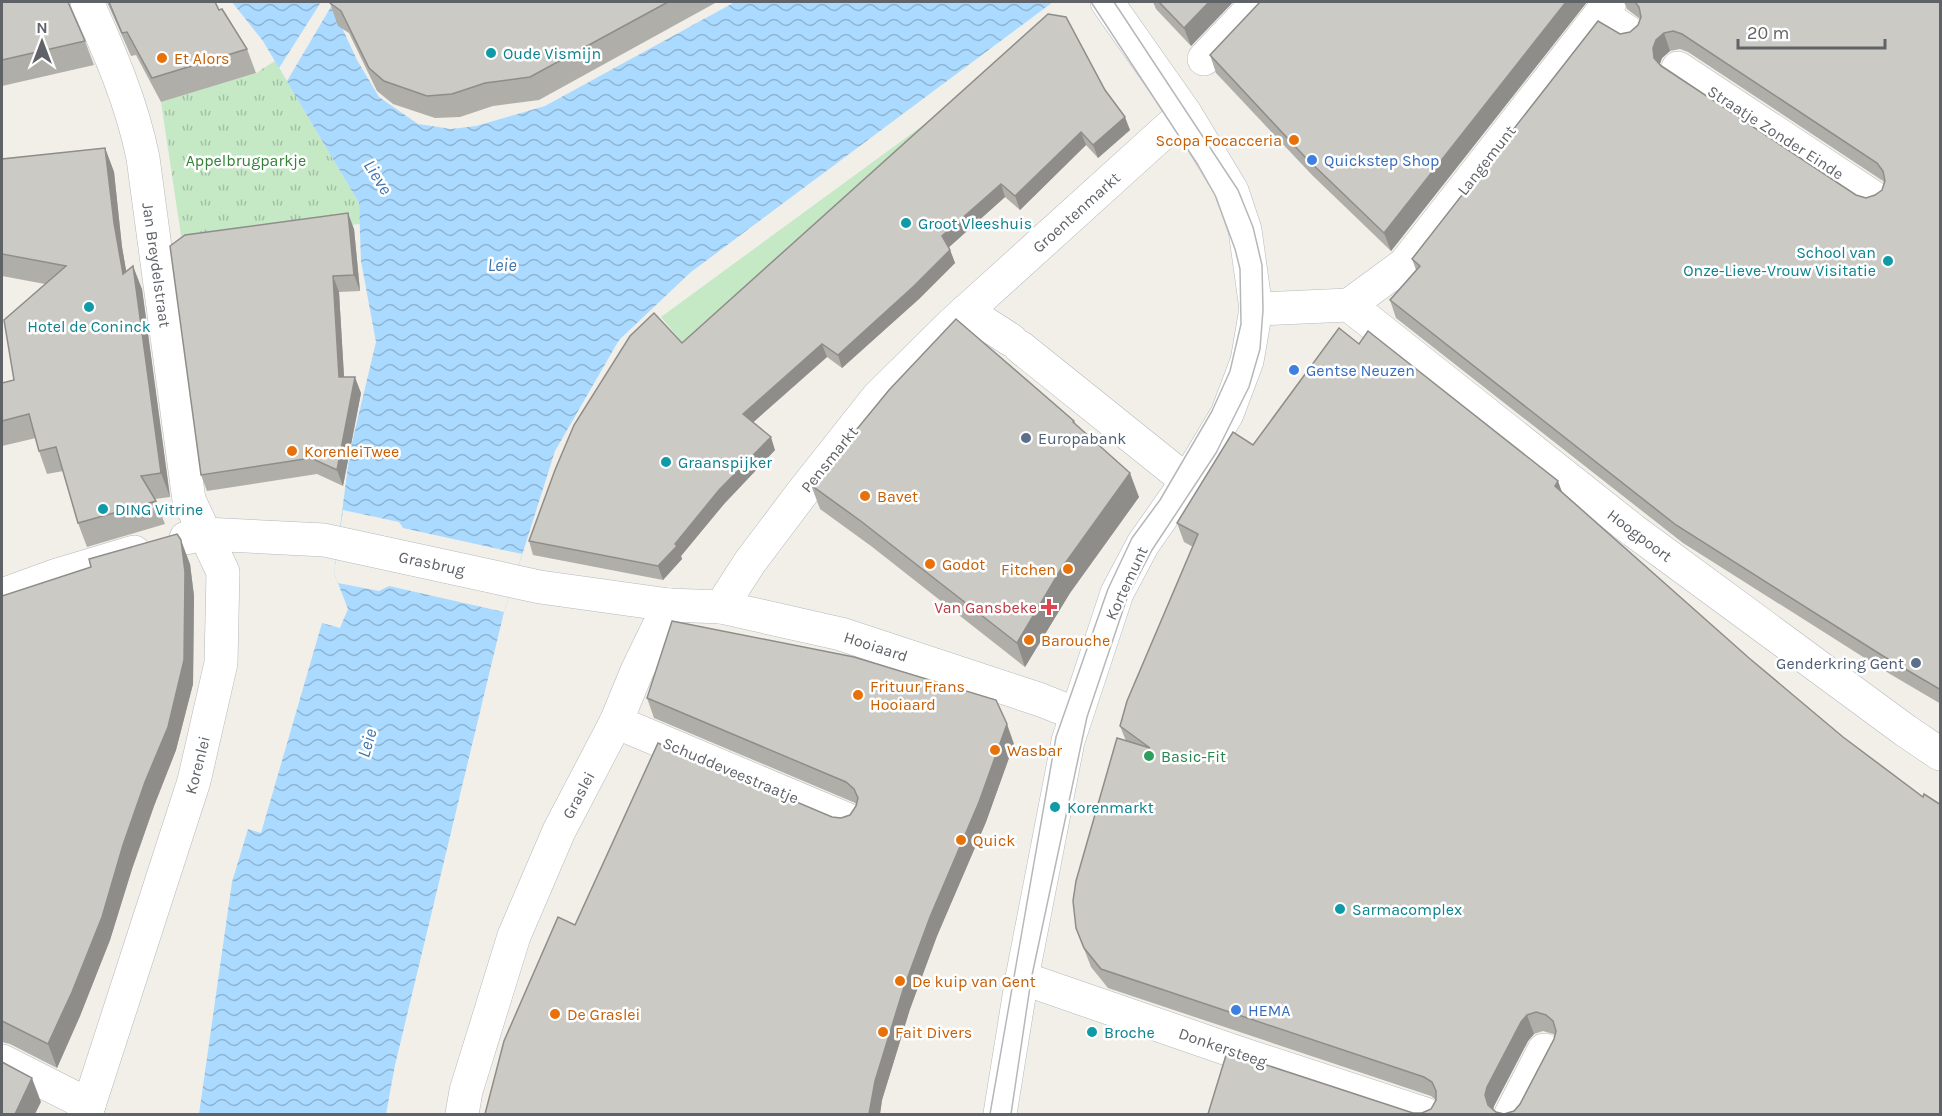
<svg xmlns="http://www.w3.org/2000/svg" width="1942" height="1116" font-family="Karla,sans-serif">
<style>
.grass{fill:#c5e8c5}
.park{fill:url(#park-tufts)}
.water{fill:url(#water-waves)}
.pier{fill:#f1efe8}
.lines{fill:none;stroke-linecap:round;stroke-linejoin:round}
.street-casing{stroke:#b5b8bc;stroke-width:34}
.street{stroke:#fff;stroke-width:33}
.tram{stroke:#b6b7b8;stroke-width:1.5}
.wall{fill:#afaea9;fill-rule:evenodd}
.shaded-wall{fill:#8f8d8a}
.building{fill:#cccac5;stroke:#8f8d8a;stroke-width:1.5;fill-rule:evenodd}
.culture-dot{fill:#0f9aa8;stroke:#fff;stroke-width:2}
.food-dot{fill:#e8710a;stroke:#fff;stroke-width:2}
.shop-dot{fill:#3f7fe0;stroke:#fff;stroke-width:2}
.service-dot{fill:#5c6f8a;stroke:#fff;stroke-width:2}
.health-dot{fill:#e0444e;stroke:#fff;stroke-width:2}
.leisure-dot{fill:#2e9e5b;stroke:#fff;stroke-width:2}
.labels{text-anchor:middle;stroke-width:5;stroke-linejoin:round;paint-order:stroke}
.culture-label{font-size:16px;fill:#0d838f;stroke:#fff;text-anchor:start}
.food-label{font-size:16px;fill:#c56008;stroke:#fff;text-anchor:start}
.street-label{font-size:16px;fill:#5f6368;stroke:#fff}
.park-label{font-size:16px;fill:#348238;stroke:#fff}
.shop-label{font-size:16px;fill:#366cbe;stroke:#fff;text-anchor:start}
.service-label{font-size:16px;fill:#4e5e75;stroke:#fff;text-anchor:start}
.health-label{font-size:16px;fill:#be3a42;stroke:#fff;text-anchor:end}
.leisure-label{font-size:16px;fill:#27864d;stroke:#fff;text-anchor:start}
.water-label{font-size:18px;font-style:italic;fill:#4174aa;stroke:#fff}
</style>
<defs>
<pattern id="park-tufts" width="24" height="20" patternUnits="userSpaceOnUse" patternTransform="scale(1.5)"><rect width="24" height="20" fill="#c5e8c5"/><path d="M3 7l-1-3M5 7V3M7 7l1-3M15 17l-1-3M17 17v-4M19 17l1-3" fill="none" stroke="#a3c0a4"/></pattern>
<pattern id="water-waves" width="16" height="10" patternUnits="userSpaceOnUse" patternTransform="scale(1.5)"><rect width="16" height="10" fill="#aadaff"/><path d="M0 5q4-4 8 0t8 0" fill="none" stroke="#8eb4d2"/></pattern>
</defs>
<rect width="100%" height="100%" fill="#f1efe8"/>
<polygon class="grass" points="985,80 686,347 661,317"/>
<polygon class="park" points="275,61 359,203 360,224 182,242 161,102 256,73"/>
<polygon class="water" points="232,2 330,2 357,60 379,97 418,124 451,129 476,126 545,106 735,2 1053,2 691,272 619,340 555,451 504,612 395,1065 386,1114 199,1114 232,882 248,829 261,833 322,623 340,628 348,609 334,573 350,451 376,342 361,261 359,203 263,41"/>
<g class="pier">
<polygon points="321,2 330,2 332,5 287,81 279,68"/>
<polygon points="343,510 399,522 403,528 522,554 504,612 389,586 379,591 338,583 334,573"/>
</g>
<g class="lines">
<defs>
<g id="street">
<polyline points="1601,14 1629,33"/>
<polyline points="1204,59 1258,2"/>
<polyline points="1678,68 1873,197"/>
<polyline points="1349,305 1634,531 1906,731 1940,754"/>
<polyline points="1349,305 1405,264 1610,2"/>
<polyline points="1256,309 1349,305"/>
<polyline points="966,311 1011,340"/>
<polyline points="1020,347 1187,481"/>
<polyline points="186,538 204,534 324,540 540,587 669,605 721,607 841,634 1041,700 1076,714"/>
<polyline points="2,595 57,575 134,552"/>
<polyline points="721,607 750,562 802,493 878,397 952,324 1185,113"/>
<polyline points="616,722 846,819"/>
<polyline points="1022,978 1239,1053 1425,1114"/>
<polyline points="2,1061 89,1105"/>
<path d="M84,1114L89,1105L194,781L221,663L223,572L189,500L143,158C132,103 110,53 87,2"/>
<polyline points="462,1114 466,1091 514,936 559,831 616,722 637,671 669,605"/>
<polyline points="1000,1114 1022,978 1068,741 1117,593 1143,544 1187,481 1227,414 1247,361 1256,309 1245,230 1232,191 1185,113 1107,2"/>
<polyline points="1511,1114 1544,1050"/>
</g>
</defs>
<use href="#street" class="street-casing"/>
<use href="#street" class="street"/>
<g class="tram">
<polyline points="990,1114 1056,737 1108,589 1132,538 1160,500 1212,411 1230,371 1241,324 1240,269 1235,249 1215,195 1198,165 1091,2"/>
<polyline points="1011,1114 1031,980 1087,717 1127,598 1152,550 1216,453 1249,387 1260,349 1263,310 1262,265 1253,227 1238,190 1114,2"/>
</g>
</g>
<g class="wall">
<polygon points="2,2 85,41 94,65 2,86"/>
<polygon points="107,2 215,2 219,10 247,49 256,73 161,102 136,55 131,56"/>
<polygon points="331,2 717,2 539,100 493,106 460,117 435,118 393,104 377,91 349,33 338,26 330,3"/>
<polygon points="1153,2 1233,2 1191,46 1156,9"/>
<polygon points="1587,2 1391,251 1312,175 1216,73 1210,55"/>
<path d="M1624,2H1941V704L1890,674L1683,543L1396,318L1390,300L1416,270L1412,259L1620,34L1630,32L1638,25L1640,19L1627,9ZM1680,49L1688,52L1883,181L1884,183L1882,190L1875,195L1866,198L1856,195L1660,64L1662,58L1670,51Z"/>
<polygon points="1105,90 1130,130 1098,158 1086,145 1020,210 1005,197 949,247 955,263 919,299 842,368 827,357 753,422 775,450 724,504 681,556 682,559 663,580 533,555 529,541 682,343"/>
<polygon points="105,148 114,172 122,247 126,271 142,289 170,497 155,499 165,524 87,547 78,523 63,471 47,474 39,451 36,438 2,446 2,383 14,380 45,284 2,276 2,159"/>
<polygon points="354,229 360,291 339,292 344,377 361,393 343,486 317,474 207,491 201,475"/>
<path d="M1359,344L1562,493L1941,1114H1208L1422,1113L1431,1109L1436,1100L1431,1096L1108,988L1091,967L1076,928L1126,741L1120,726L1193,547L1184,542L1177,523L1253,445ZM1543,1031L1553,1034L1555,1035L1554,1039L1520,1104L1514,1111L1504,1114L1496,1112L1493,1109L1494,1106L1528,1041L1534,1034Z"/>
<polygon points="1074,421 1076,425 1139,497 1070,593 1025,667 871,546 820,509 811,485"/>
<polygon points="190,564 194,596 193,684 176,750 154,806 132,869 110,940 80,1016 57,1068 10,1044 2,1042 2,596"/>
<polygon points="647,698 1014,744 986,822 937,936 910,1009 882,1100 880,1114 485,1114 575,925 832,817 841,818 850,815 856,806 857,804 853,802 654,718"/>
</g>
<g class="shaded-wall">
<polygon points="1209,2 1233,2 1191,46 1184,28"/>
<polygon points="1566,2 1587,2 1391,251 1384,233"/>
<polygon points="1664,33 1670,51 1662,58 1659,66 1654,58 1653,48 1656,40"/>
<polygon points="1125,117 1130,130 1098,158 1093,145"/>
<polygon points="1081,132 1086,145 1020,210 1015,196"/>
<polygon points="105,148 114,172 122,247 131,298 123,274 114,223"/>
<polygon points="1001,184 1005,197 947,249 942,236"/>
<polygon points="348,213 354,229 360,291 354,275"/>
<polygon points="950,250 955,263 919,299 842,368 838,355"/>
<polygon points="133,266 142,289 170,497 161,473"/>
<polygon points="333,276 339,292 345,393 339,377"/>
<polygon points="822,344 827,357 748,427 743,414"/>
<polygon points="355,377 361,393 343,486 337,470"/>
<polygon points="771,437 775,450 724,504 681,556 682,559 663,580 658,566 675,544 719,490"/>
<polygon points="1130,473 1139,497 1070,593 1025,667 1017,643 1061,569"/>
<polygon points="1558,481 1565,500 1555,486"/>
<polygon points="181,540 190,564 194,596 193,684 176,750 154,806 132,869 110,940 80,1016 57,1068 48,1044"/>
<polygon points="1007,724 1014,744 986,822 937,936 910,1009 882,1100 880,1114 869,1114 875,1081 903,990 930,917"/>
<polygon points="1527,1015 1534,1034 1528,1041 1494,1106 1492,1114 1485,1095 1487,1087 1521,1022"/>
<polygon points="32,1078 41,1102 35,1114 15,1114"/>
</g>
<g class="building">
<polygon points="2,2 68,2 85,41 2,60"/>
<polygon points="109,2 215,2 219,10 222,9 247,49 152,78 127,32 122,33"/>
<polygon points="331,2 668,2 530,77 485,83 452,94 427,96 384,81 369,68 341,11 330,3"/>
<polygon points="1159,2 1209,2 1184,28"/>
<polygon points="1260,2 1566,2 1384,233 1305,157 1210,55"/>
<path d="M1635,2H1941V690L1883,656L1676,525L1390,300L1420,266L1412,259L1598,21L1620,34L1630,32L1638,25L1641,17L1639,7ZM1673,31L1682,34L1877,163L1883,171L1885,181L1882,190L1875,195L1866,198L1856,195L1661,66L1654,58L1653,48L1656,40L1664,33Z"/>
<polygon points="1048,14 1066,17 1105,90 1125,117 1093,145 1081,132 1015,196 1001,184 942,236 950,250 914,286 838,355 822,344 743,414 771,437 719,490 675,544 677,546 658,566 529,541 555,470 574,425 630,336 654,313 682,343"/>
<polygon points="105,148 114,223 123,274 133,266 161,473 141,476 156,501 78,523 56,447 39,451 29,414 2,421 2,383 14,380 4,320 66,266 2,254 2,159"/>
<polygon points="348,213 354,275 333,276 339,377 355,377 337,470 311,458 201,475 170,246 185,235"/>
<polygon points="956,319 1074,421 1073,422 1130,473 1061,569 1017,643 862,522 811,485 889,390"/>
<path d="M1339,328L1359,344L1368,331L1558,481L1555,486L1749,658L1843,737L1923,797L1924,794L1941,805V1114H1208L1227,1052L1413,1113H1422L1431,1109L1436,1100V1091L1432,1082L1424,1077L1101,969L1084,948L1076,928L1073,901L1076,881L1117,738L1150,748L1120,726L1127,701L1198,534L1177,523L1233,432L1253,445ZM1536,1012L1546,1015L1553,1021L1556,1031L1554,1039L1520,1104L1514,1111L1504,1114L1496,1112L1488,1105L1485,1095L1487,1087L1521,1022L1527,1015Z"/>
<polygon points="177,534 181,540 185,572 184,660 168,727 145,782 123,845 102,917 72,992 48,1044 2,1021 2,596 91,567 89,559"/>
<polygon points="672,621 854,657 996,700 1007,724 979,802 930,917 903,990 875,1081 869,1114 485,1114 504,1041 558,917 575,925 658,743 832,817 841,818 850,815 856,806 858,798 854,789 846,782 647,698"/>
<polygon points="2,1062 32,1078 15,1114 2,1114"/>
</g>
<g class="culture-dot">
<circle cx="491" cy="53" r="6"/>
<circle cx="906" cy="223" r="6"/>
<circle cx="1888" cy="261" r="6"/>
<circle cx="89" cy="307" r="6"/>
<circle cx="666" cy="462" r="6"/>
<circle cx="103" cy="509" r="6"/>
<circle cx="1055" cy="807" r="6"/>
<circle cx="1340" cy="909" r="6"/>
<circle cx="1092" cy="1032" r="6"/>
</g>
<g class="food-dot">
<circle cx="162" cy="58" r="6"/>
<circle cx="1294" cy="140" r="6"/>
<circle cx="292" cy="451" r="6"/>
<circle cx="865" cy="496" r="6"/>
<circle cx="930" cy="564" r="6"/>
<circle cx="1068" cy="569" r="6"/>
<circle cx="1029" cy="640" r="6"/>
<circle cx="858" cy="695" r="6"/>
<circle cx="995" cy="750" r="6"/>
<circle cx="961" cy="840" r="6"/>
<circle cx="900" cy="981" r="6"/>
<circle cx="555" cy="1014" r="6"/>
<circle cx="883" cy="1032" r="6"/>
</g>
<g class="shop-dot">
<circle cx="1312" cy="160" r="6"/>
<circle cx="1294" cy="370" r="6"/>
<circle cx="1236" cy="1010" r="6"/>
</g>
<g class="service-dot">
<circle cx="1026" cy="438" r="6"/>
<circle cx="1916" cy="663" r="6"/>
</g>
<path class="health-dot" d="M1046 598h6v6h6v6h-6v6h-6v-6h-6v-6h6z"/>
<circle class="leisure-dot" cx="1149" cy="756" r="6"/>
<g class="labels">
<g class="culture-label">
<text x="503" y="59">Oude Vismijn</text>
<text x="918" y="229">Groot Vleeshuis</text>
<text x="1876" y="258" text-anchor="end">School van<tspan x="1876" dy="18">Onze-Lieve-Vrouw Visitatie</tspan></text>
<text x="89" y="332" text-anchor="middle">Hotel de Coninck</text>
<text x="678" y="468">Graanspijker</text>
<text x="115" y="515">DING Vitrine</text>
<text x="1067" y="813">Korenmarkt</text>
<text x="1352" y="915">Sarmacomplex</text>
<text x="1104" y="1038">Broche</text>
</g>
<g class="food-label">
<text x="174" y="64">Et Alors</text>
<text x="1282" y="146" text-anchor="end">Scopa Focacceria</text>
<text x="304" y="457">KorenleiTwee</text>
<text x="877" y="502">Bavet</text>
<text x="942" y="570">Godot</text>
<text x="1056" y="575" text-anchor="end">Fitchen</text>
<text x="1041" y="646">Barouche</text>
<text x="870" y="692">Frituur Frans<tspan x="870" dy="18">Hooiaard</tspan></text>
<text x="1007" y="756">Wasbar</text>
<text x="973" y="846">Quick</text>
<text x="912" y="987">De kuip van Gent</text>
<text x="567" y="1020">De Graslei</text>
<text x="895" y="1038">Fait Divers</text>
</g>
<g class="street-label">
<text transform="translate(1776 132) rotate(33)" y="6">Straatje Zonder Einde</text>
<text transform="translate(1486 160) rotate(-52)" y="6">Langemunt</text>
<text transform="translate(1076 212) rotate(-42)" y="6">Groentenmarkt</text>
<text transform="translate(157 265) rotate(82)" y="6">Jan Breydelstraat</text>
<text transform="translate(829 459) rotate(-51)" y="6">Pensmarkt</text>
<text transform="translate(1640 535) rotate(37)" y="6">Hoogpoort</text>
<text transform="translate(432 563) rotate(12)" y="6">Grasbrug</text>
<text transform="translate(1126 583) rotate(-65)" y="6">Kortemunt</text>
<text transform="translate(876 646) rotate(18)" y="6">Hooiaard</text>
<text transform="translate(197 765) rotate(-76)" y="6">Korenlei</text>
<text transform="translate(731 770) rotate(23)" y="6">Schuddeveestraatje</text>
<text transform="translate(578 795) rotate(-62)" y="6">Graslei</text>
<text transform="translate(1223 1047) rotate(19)" y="6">Donkersteeg</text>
</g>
<g class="park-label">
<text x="246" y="166">Appelbrugparkje</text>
</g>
<g class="shop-label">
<text x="1324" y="166">Quickstep Shop</text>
<text x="1306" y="376">Gentse Neuzen</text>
<text x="1248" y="1016">HEMA</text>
</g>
<g class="service-label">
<text x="1038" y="444">Europabank</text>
<text x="1904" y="669" text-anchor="end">Genderkring Gent</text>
</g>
<g class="health-label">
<text x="1037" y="613">Van Gansbeke</text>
</g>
<g class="leisure-label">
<text x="1161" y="762">Basic-Fit</text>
</g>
<g class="water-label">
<text transform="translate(378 177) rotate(58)" y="6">Lieve</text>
<text x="502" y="271">Leie</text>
<text transform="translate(367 743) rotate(-74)" y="6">Leie</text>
</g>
</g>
<rect width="1942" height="1116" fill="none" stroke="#5f6368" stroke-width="6"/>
<g transform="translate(42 42)" stroke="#ffffff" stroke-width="4.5" paint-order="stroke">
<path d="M0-4.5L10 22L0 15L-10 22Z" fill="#5f6368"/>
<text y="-9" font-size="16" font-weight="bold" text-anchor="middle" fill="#5f6368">N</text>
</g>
<path d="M1738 39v9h147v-9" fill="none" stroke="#5f6368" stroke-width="3"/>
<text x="1747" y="39" font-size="18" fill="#5f6368" stroke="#ffffff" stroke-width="4.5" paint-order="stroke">20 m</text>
</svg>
